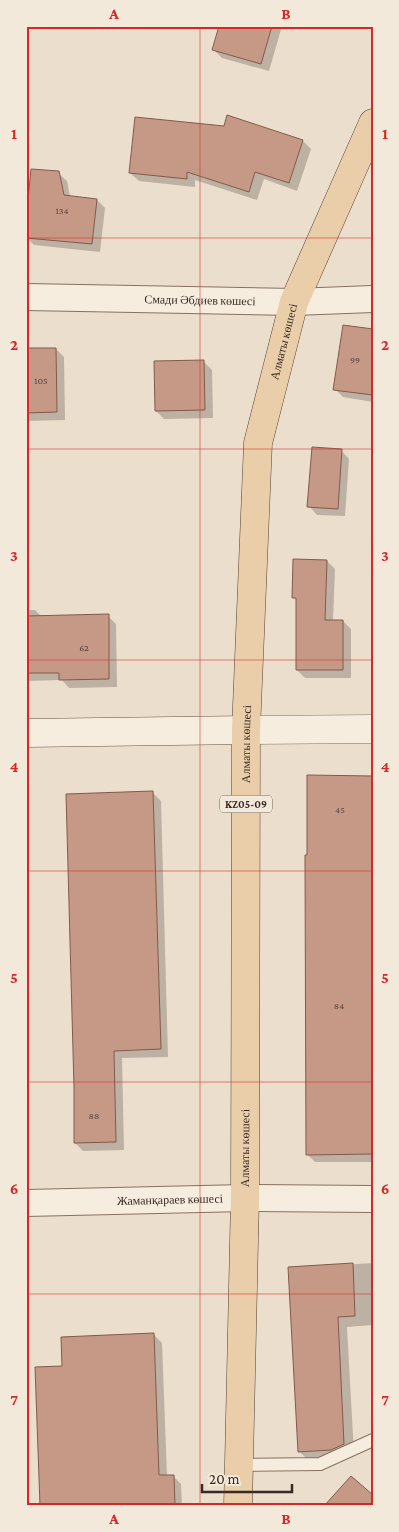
<svg xmlns="http://www.w3.org/2000/svg" width="399" height="1532" font-family="'Crimson Pro',serif">
<style>
.shadow{fill:#0003}
.building{fill:#c59986;stroke:#835a4a}
.lines{fill:none;stroke-linecap:round;stroke-linejoin:round}
.service-casing{stroke:#877161;stroke-width:14}
.minor-casing{stroke:#877161;stroke-width:28}
.tertiary-casing{stroke:#877161;stroke-width:29}
.secondary-casing{stroke:#695344;stroke-width:29}
.primary-casing{stroke:#554035;stroke-width:29}
.service{stroke:#f6eddf;stroke-width:12}
.minor{stroke:#f6eddf;stroke-width:26}
.tertiary{stroke:#f6eddf;stroke-width:28}
.secondary{stroke:#f6eddf;stroke-width:28}
.primary{stroke:#e9cea9;stroke-width:28}
.grid{fill:none;stroke:#d62828;stroke-width:1;stroke-opacity:0.55}
.labels{text-anchor:middle;stroke-width:4;stroke-linejoin:round;paint-order:stroke}
.number-label{font-size:10px;fill:#5c463c}
.shield{fill:#f3e9db;stroke:#71645a;stroke-width:1}
.shield-label{font-size:11px;font-weight:bold;fill:#392b23}
.street-label{font-size:12px;fill:#392b23;stroke:#f3e9db}
.neatline{fill:none;stroke:#d62828;stroke-width:2}
.grid-label{font-size:16px;text-anchor:middle;font-weight:bold;fill:#d62828}
</style>
<rect width="100%" height="100%" fill="#ebdecc"/>
<g class="shadow">
<polygon points="221,26 282,26 269,71 222,58 214,50"/>
<polygon points="228,116 303,141 311,149 297,191 264,179 257,200 195,180 195,187 139,181 130,173 224,128"/>
<polygon points="58,173 67,181 70,197 97,200 105,208 100,252 34,245 26,237"/>
<polygon points="373,331 373,402 343,397 335,389"/>
<polygon points="26,349 56,349 64,357 65,420 26,421"/>
<polygon points="204,362 212,370 213,418 164,419 156,411"/>
<polygon points="341,450 349,459 345,516 317,515 309,506"/>
<polygon points="327,561 335,569 333,621 343,621 351,629 351,678 305,678 297,670 297,601 294,597"/>
<polygon points="26,610 35,610 42,617 108,616 116,624 117,687 69,688 62,680 26,681"/>
<polygon points="373,777 373,1162 315,1162 307,1154"/>
<polygon points="153,793 161,801 168,1057 122,1058 124,1150 83,1151 75,1143"/>
<polygon points="26,836 29,906 26,906"/>
<polygon points="373,1241 373,1325 347,1327 354,1454 309,1461 299,1451 290,1268 373,1263"/>
<polygon points="154,1335 162,1343 167,1476 173,1476 181,1484 182,1506 42,1506 63,1367"/>
</g>
<g class="building">
<polygon points="219,26 272,26 261,64 212,50"/>
<polygon points="227,115 303,140 289,183 255,172 249,192 187,172 187,179 129,173 135,117 224,126"/>
<polygon points="31,169 59,171 64,195 97,199 92,244 26,238 26,220"/>
<polygon points="343,325 373,329 373,395 333,390"/>
<polygon points="26,348 56,348 57,412 26,413"/>
<polygon points="204,360 205,410 155,411 154,361"/>
<polygon points="312,447 342,449 338,509 307,507"/>
<polygon points="293,559 327,560 325,620 343,620 343,670 296,670 296,598 292,598"/>
<polygon points="109,614 109,679 59,680 59,673 26,673 26,616"/>
<polygon points="307,775 373,776 373,1154 306,1155 305,855 307,855"/>
<polygon points="153,791 161,1049 114,1051 116,1142 74,1143 74,1088 66,794"/>
<polygon points="353,1263 355,1316 338,1317 344,1444 331,1450 298,1452 288,1267"/>
<polygon points="154,1333 159,1475 174,1475 175,1506 40,1506 35,1367 62,1366 61,1337"/>
<polygon points="351,1476 373,1495 373,1506 324,1506"/>
</g>
<g class="lines">
<defs>
<polyline id="service" points="239,1465 320,1464 373,1440"/>
<g id="minor">
<path id="s1" d="M26,297L294,302L373,299"/>
<path id="s2" d="M26,1203L245,1198L373,1199"/>
</g>
<polyline id="tertiary" points="246,730 373,729"/>
<polyline id="secondary" points="26,733 246,730"/>
<g id="primary">
<path id="s3" d="M238,1506L245,1198L246,730L258,443L294,302L373,123"/>
</g>
</defs>
<use href="#service" class="service-casing"/>
<use href="#minor" class="minor-casing"/>
<use href="#tertiary" class="tertiary-casing"/>
<use href="#secondary" class="secondary-casing"/>
<use href="#primary" class="primary-casing"/>
<use href="#service" class="service"/>
<use href="#minor" class="minor"/>
<use href="#tertiary" class="tertiary"/>
<use href="#secondary" class="secondary"/>
<use href="#primary" class="primary"/>
</g>
<path class="grid" d="M200,26V1506M26,238H373M26,449H373M26,660H373M26,871H373M26,1082H373M26,1294H373"/>
<g class="labels">
<g class="number-label">
<text x="62" y="214">134</text>
<text x="355" y="363">99</text>
<text x="41" y="384">105</text>
<text x="84" y="651">62</text>
<text x="340" y="813">45</text>
<text x="339" y="1009">84</text>
<text x="94" y="1119">88</text>
</g>
<rect class="shield" x="220" y="795.5" width="52" height="17" rx="4"/>
<g class="shield-label">
<text x="246" y="808">KZ05-09</text>
</g>
<g class="street-label">
<text dy="4" stroke="none"><textPath href="#s1" startOffset="174">Смади Әбдиев көшесі</textPath></text>
<text dy="4" stroke="none"><textPath href="#s3" startOffset="1168">Алматы көшесі</textPath></text>
<text dy="4" stroke="none"><textPath href="#s3" startOffset="762">Алматы көшесі</textPath></text>
<text dy="4" stroke="none"><textPath href="#s3" startOffset="358">Алматы көшесі</textPath></text>
<text dy="4" stroke="none"><textPath href="#s2" startOffset="144">Жаманқараев көшесі</textPath></text>
</g>
</g>
<rect width="399" height="1532" fill="none" stroke="#f3e9db" stroke-width="55"/>
<path d="M202 1484v8h90v-8" fill="none" stroke="#392b23" stroke-width="2.5"/>
<text x="209" y="1484" font-size="15" fill="#392b23" stroke="#f3e9db" stroke-width="4" paint-order="stroke">20 m</text>
<rect x="28" y="28" width="344" height="1476" class="neatline"/>
<g class="grid-label">
<text x="114" y="19">A</text>
<text x="286" y="19">B</text>
<text x="14" y="139">1</text>
<text x="385" y="139">1</text>
<text x="14" y="350">2</text>
<text x="385" y="350">2</text>
<text x="14" y="561">3</text>
<text x="385" y="561">3</text>
<text x="14" y="772">4</text>
<text x="385" y="772">4</text>
<text x="14" y="983">5</text>
<text x="385" y="983">5</text>
<text x="14" y="1194">6</text>
<text x="385" y="1194">6</text>
<text x="14" y="1405">7</text>
<text x="385" y="1405">7</text>
<text x="114" y="1524">A</text>
<text x="286" y="1524">B</text>
</g>
</svg>
